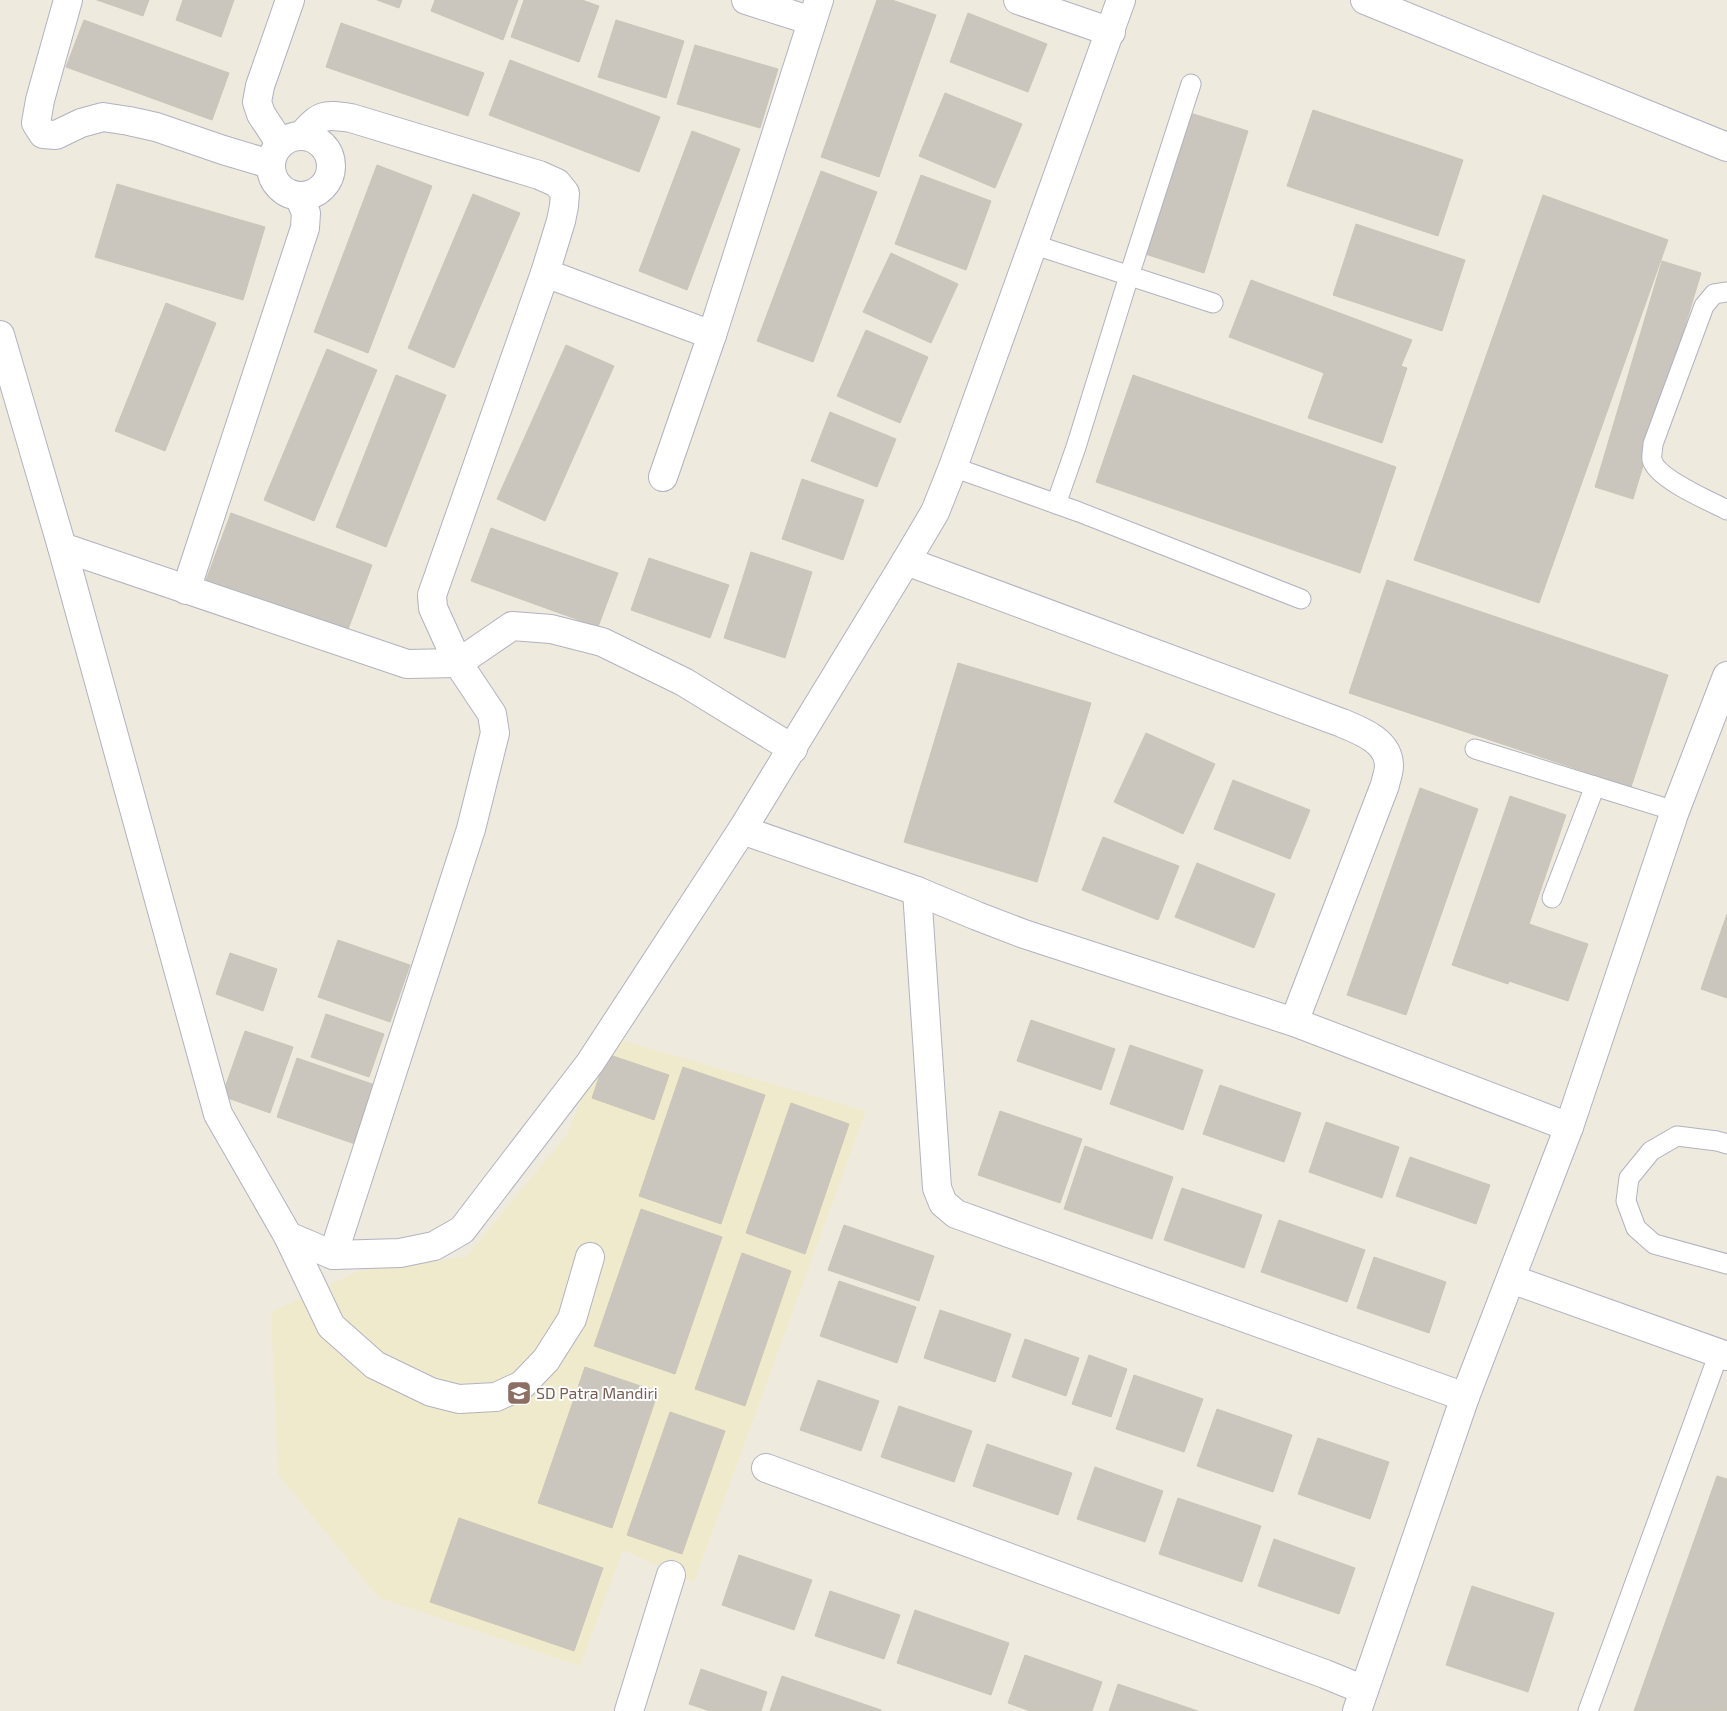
<svg xmlns="http://www.w3.org/2000/svg" width="1727" height="1711" font-family="'Exo 2',sans-serif">
<style>
.education{fill:#f0eacd}
.building{fill:#cac6bd;stroke:#cac6b7}
.lines{fill:none;stroke-linecap:round;stroke-linejoin:round}
.service-casing{stroke:#b2b2c0;stroke-width:21}
.minor-casing{stroke:#b2b2c0;stroke-width:30}
.service{stroke:#fff;stroke-width:19}
.minor{stroke:#fff;stroke-width:28}
.labels{text-anchor:middle;stroke-width:4;stroke-linejoin:round;paint-order:stroke}
.education-label{font-size:16px;fill:#785e54;stroke:#fff;text-anchor:start}
</style>
<rect width="100%" height="100%" fill="#eeeade"/>
<polygon class="education" points="613,1038 866,1111 694,1582 623,1550 580,1666 378,1597 278,1474 271,1312 359,1271 466,1257 567,1134 596,1064"/>
<g class="building">
<polygon points="97,0 149,0 143,16"/>
<polygon points="183,0 234,0 221,37 176,20"/>
<polygon points="377,0 402,0 399,8"/>
<polygon points="435,0 518,0 503,40 431,11"/>
<polygon points="524,0 582,0 599,6 579,62 511,37"/>
<polygon points="877,0 892,0 936,15 879,177 821,157"/>
<polygon points="968,13 1047,44 1028,92 950,62"/>
<polygon points="84,20 229,73 212,120 66,67"/>
<polygon points="616,20 684,41 666,98 598,77"/>
<polygon points="341,23 484,73 468,116 326,67"/>
<polygon points="695,45 778,69 760,128 677,104"/>
<polygon points="510,60 660,117 639,172 489,115"/>
<polygon points="945,93 1022,124 995,188 919,156"/>
<polygon points="1313,110 1463,160 1438,236 1287,186"/>
<polygon points="1187,112 1248,131 1204,273 1142,253"/>
<polygon points="692,131 740,149 687,290 639,271"/>
<polygon points="377,165 432,186 368,353 314,332"/>
<polygon points="821,171 877,192 813,362 757,341"/>
<polygon points="921,175 991,201 966,270 895,244"/>
<polygon points="117,184 265,227 243,300 95,257"/>
<polygon points="473,194 520,213 454,368 408,348"/>
<polygon points="1543,195 1668,240 1539,603 1414,560"/>
<polygon points="1356,224 1465,260 1442,331 1333,295"/>
<polygon points="891,253 958,284 931,343 863,312"/>
<polygon points="1662,261 1701,273 1633,499 1595,487"/>
<polygon points="1251,280 1412,340 1401,366 1407,368 1382,443 1308,418 1324,373 1229,337"/>
<polygon points="166,303 216,323 165,451 115,431"/>
<polygon points="866,330 928,357 900,423 837,396"/>
<polygon points="566,345 614,366 545,521 497,499"/>
<polygon points="327,349 377,370 314,521 264,500"/>
<polygon points="396,375 446,395 386,547 336,527"/>
<polygon points="1133,375 1396,467 1360,573 1096,482"/>
<polygon points="830,412 896,439 877,487 811,461"/>
<polygon points="802,479 864,500 843,560 782,539"/>
<polygon points="231,513 372,565 347,632 206,580"/>
<polygon points="491,528 618,573 598,627 471,581"/>
<polygon points="751,552 812,572 785,658 724,638"/>
<polygon points="649,558 729,585 710,638 631,610"/>
<polygon points="1387,580 1668,675 1631,787 1349,693"/>
<polygon points="958,663 1091,703 1037,882 904,842"/>
<polygon points="1146,733 1215,764 1183,834 1114,802"/>
<polygon points="1233,780 1310,810 1290,859 1214,829"/>
<polygon points="1420,788 1478,809 1406,1015 1347,995"/>
<polygon points="1510,796 1566,815 1529,924 1588,944 1568,1001 1509,981 1508,984 1452,965"/>
<polygon points="1103,837 1179,866 1158,920 1082,890"/>
<polygon points="1197,863 1275,894 1254,948 1175,917"/>
<polygon points="1727,914 1727,998 1701,989"/>
<polygon points="338,940 410,965 390,1022 318,997"/>
<polygon points="230,953 277,969 263,1011 216,994"/>
<polygon points="326,1014 384,1034 369,1077 311,1057"/>
<polygon points="1031,1020 1115,1049 1101,1090 1017,1061"/>
<polygon points="245,1031 293,1047 270,1113 222,1096"/>
<polygon points="1130,1045 1203,1070 1183,1130 1110,1104"/>
<polygon points="607,1054 669,1075 654,1120 592,1098"/>
<polygon points="297,1058 375,1085 355,1144 277,1117"/>
<polygon points="683,1067 765,1095 721,1224 639,1196"/>
<polygon points="1220,1085 1301,1113 1284,1162 1203,1134"/>
<polygon points="791,1103 849,1124 805,1254 746,1233"/>
<polygon points="1000,1111 1082,1139 1060,1203 978,1175"/>
<polygon points="1326,1122 1399,1147 1382,1198 1309,1172"/>
<polygon points="1085,1146 1173,1177 1152,1239 1064,1209"/>
<polygon points="1410,1157 1490,1185 1476,1224 1396,1196"/>
<polygon points="1182,1188 1262,1215 1244,1268 1164,1240"/>
<polygon points="641,1209 722,1237 675,1374 594,1346"/>
<polygon points="1279,1220 1365,1250 1347,1302 1261,1272"/>
<polygon points="844,1225 934,1256 919,1301 828,1270"/>
<polygon points="742,1253 791,1271 745,1406 695,1389"/>
<polygon points="1374,1257 1446,1282 1429,1333 1357,1308"/>
<polygon points="839,1281 916,1307 897,1363 820,1336"/>
<polygon points="940,1310 1011,1334 995,1382 924,1358"/>
<polygon points="1025,1339 1079,1358 1066,1396 1012,1377"/>
<polygon points="1089,1355 1127,1369 1111,1417 1072,1404"/>
<polygon points="585,1367 658,1392 612,1528 538,1503"/>
<polygon points="1134,1375 1203,1399 1184,1452 1116,1429"/>
<polygon points="818,1380 879,1401 861,1451 800,1430"/>
<polygon points="899,1406 972,1431 954,1482 881,1457"/>
<polygon points="1217,1409 1292,1435 1273,1492 1197,1466"/>
<polygon points="670,1412 725,1431 682,1554 627,1535"/>
<polygon points="1318,1438 1389,1462 1370,1519 1298,1494"/>
<polygon points="987,1444 1072,1473 1058,1515 973,1486"/>
<polygon points="1095,1467 1163,1491 1145,1542 1077,1519"/>
<polygon points="1717,1476 1727,1479 1727,1711 1634,1711"/>
<polygon points="1178,1498 1261,1526 1242,1582 1159,1554"/>
<polygon points="459,1518 603,1568 574,1651 430,1602"/>
<polygon points="1274,1539 1355,1568 1339,1614 1258,1586"/>
<polygon points="739,1555 812,1580 794,1630 722,1605"/>
<polygon points="1472,1586 1554,1613 1528,1692 1446,1665"/>
<polygon points="830,1591 900,1615 884,1659 815,1636"/>
<polygon points="915,1610 1009,1643 991,1695 897,1663"/>
<polygon points="1025,1655 1102,1682 1092,1711 1030,1711 1008,1703"/>
<polygon points="701,1669 767,1692 761,1711 710,1711 689,1704"/>
<polygon points="782,1676 881,1710 881,1711 770,1711"/>
<polygon points="1118,1684 1198,1711 1109,1711"/>
</g>
<g class="lines">
<defs>
<g id="service">
<polyline points="1032,244 1213,303"/>
<path d="M1727,292L1714,294L1704,306L1653,444C1653,449 1651,456 1652,460C1657,479 1710,501 1727,510"/>
<polyline points="953,467 1079,512 1301,599"/>
<polyline points="1056,504 1076,447 1129,276 1191,84"/>
<polyline points="1475,749 1675,811"/>
<polyline points="1552,898 1595,786"/>
<polyline points="1727,1144 1717,1141 1677,1136 1651,1151 1629,1178 1626,1201 1636,1228 1654,1244 1727,1264"/>
<polyline points="1588,1711 1719,1353"/>
</g>
<g id="minor">
<polyline points="68,0 40,100 36,123 43,134 56,135 81,123 103,117 129,121 156,127 223,150 270,164"/>
<polyline points="746,0 812,21"/>
<polyline points="1018,0 1111,32"/>
<polyline points="1365,0 1727,147"/>
<path d="M302,135C321,114 323,114 351,118L539,175L557,183L565,193L564,206L561,221L545,273L432,595L433,608L458,663L492,714L495,733L471,829L333,1255"/>
<circle cx="301" cy="166" r="30"/>
<polyline points="280,143 261,114 257,102 260,86 290,0"/>
<polyline points="545,273 712,335 819,0"/>
<polyline points="0,335 62,547 218,1114 288,1236 333,1255 400,1253 434,1246 462,1230 590,1063 742,830 906,561 935,512 953,467 1121,0"/>
<polyline points="663,477 712,335"/>
<polyline points="62,547 407,664 458,663 512,626 551,629 602,642 684,682 793,749"/>
<path d="M906,561L1342,723C1361,731 1389,741 1389,766C1389,772 1386,779 1385,785L1294,1022"/>
<polyline points="186,590 305,228 306,213 299,196"/>
<polyline points="742,830 917,891 977,916 1024,934 1294,1022 1569,1127"/>
<polyline points="917,891 937,1188 943,1203 956,1214 1465,1397"/>
<polyline points="288,1236 331,1326 375,1365 431,1392 459,1399 496,1397 522,1385 546,1360 572,1319 590,1257"/>
<polyline points="1511,1279 1727,1356"/>
<polyline points="766,1468 1325,1674 1364,1690"/>
<polyline points="629,1711 671,1575"/>
<polyline points="1357,1711 1465,1397 1569,1127 1675,811 1727,676"/>
</g>
</defs>
<use href="#service" class="service-casing"/>
<use href="#minor" class="minor-casing"/>
<use href="#service" class="service"/>
<use href="#minor" class="minor"/>
</g>
<defs>
<symbol id="school-square" viewBox="-11 -11 22 22"><rect x="-9" y="-9" width="18" height="18" rx="4" fill="#8d6e63" stroke="#fff"/><path d="M0-5L7-2L0 1L-7-2ZM-4 1L0 2.5L4 1V4Q0 6-4 4Z" fill="#fff"/></symbol>
</defs>
<g fill-rule="evenodd">
<use href="#school-square" x="505" y="1379" width="28" height="28"/>
</g>
<g class="labels">
<g class="education-label">
<text x="536" y="1399">SD Patra Mandiri</text>
</g>
</g>
</svg>
